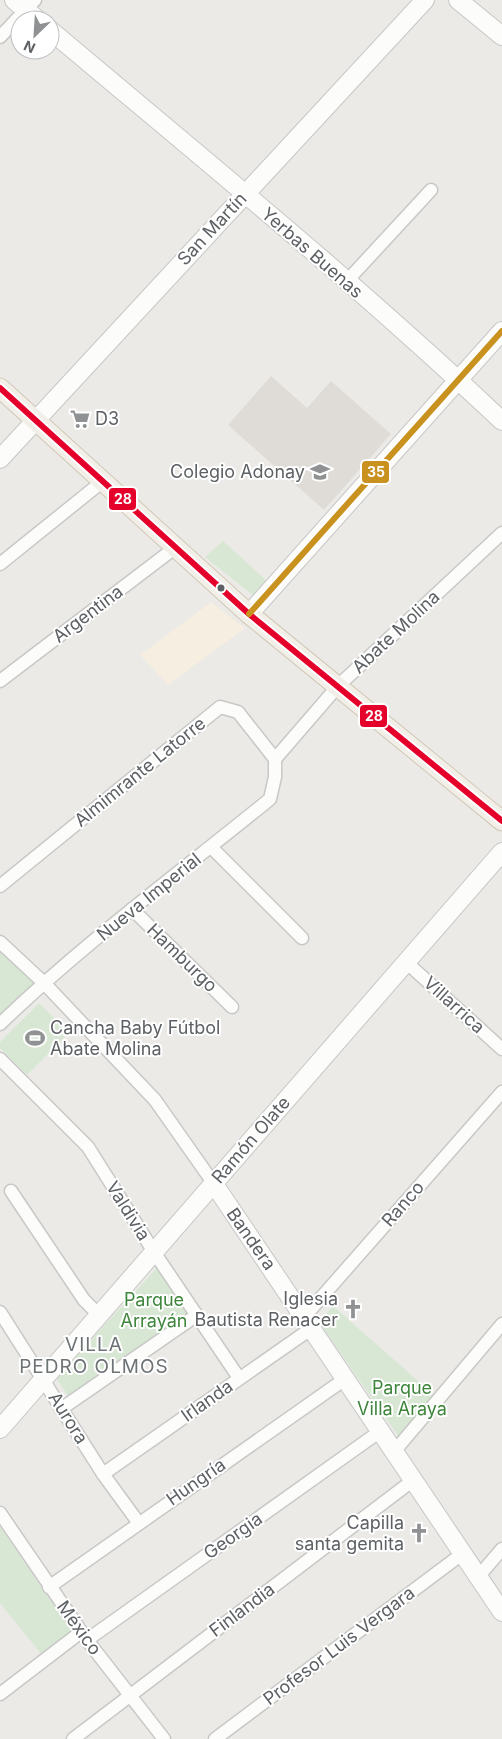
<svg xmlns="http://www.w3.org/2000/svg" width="502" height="1739" font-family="Inter,sans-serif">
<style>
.commercial{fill:#f5eee1}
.education{fill:#dfdcd7}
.green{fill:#d7e7d3}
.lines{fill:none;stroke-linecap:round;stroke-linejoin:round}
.street-casing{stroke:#c8c8c7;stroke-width:15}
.secondary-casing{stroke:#c6c7c6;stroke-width:20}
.primary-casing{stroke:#d2c8b7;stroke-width:21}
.street{stroke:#fcfcfb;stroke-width:12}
.secondary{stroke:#fcfcfb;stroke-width:18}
.primary{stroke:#f2efe9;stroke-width:19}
.bus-1-casing{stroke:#fff;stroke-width:10}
.bus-2-casing{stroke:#fff;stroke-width:10}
.bus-1{stroke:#e4002b;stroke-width:6}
.bus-2{stroke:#c9911e;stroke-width:6}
.bus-dot{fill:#5d6164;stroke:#fff;stroke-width:2}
.labels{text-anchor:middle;stroke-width:4;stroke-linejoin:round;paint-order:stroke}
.street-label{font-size:18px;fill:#5d6164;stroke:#fff}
.poi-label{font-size:18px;fill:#5d6164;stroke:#fff;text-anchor:end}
.park-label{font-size:18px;fill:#3e853b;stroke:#fff}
.neighbourhood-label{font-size:19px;letter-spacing:1px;fill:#6e7376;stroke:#fff}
.line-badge{stroke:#fff;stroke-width:2}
.badge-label{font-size:14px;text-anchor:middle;font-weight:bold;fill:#fff}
</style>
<rect width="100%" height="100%" fill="#eceae7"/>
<polygon class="commercial" points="211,602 245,628 168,685 140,655"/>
<polygon class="education" points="271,376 307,408 331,381 391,434 324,510 228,425"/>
<g class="green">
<polygon points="223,541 267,581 254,596 205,557"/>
<polygon points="0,946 40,985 0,1019"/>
<polygon points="39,1003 69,1033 27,1075 0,1048 0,1042"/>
<polygon points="157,1268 193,1316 71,1400 56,1378"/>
<polygon points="333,1306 435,1396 401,1440 319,1322"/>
<polygon points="0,1527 73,1632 43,1656 0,1603"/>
</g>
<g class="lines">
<defs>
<g id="street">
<polyline points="0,37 35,0"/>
<polyline points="346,282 431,190"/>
<polyline points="0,564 103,481"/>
<polyline points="0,681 176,547"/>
<polyline points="275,759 338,686 502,533"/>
<polyline points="211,847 302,938"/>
<polyline points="0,886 220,707 238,712 275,759"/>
<polyline points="132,909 232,1007"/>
<polyline points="0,942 44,983 155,1100 214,1184"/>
<polyline points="406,962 502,1049"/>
<path d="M0,1024C84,943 179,873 270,799L275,777V759"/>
<polyline points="0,1059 88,1147 154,1252 239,1378"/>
<polyline points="11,1191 84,1300 99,1315"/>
<polyline points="0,1312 103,1474 138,1522"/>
<polyline points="305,1316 502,1092"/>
<polyline points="61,1409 197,1315"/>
<polyline points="393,1453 502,1324"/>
<polyline points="103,1474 312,1328"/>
<polyline points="0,1513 87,1640 164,1739"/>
<polyline points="478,1577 502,1549"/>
<polyline points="49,1587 345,1379"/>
<polyline points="87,1640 379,1432"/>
<polyline points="0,1694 81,1632"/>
<polyline points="73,1739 412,1481"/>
<polyline points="215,1739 462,1554"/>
</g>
<g id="secondary">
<polyline points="14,0 38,20"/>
<polyline points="458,0 502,36"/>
<path d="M50,30C202,158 357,284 502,421"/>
<polyline points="0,459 425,0"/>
<polyline points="249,614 502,331"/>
<polyline points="214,1184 502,1612"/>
<polyline points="0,1429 502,852"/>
</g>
<polyline id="primary" points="0,388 249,614 502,821"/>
</defs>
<use href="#street" class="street-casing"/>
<use href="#secondary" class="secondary-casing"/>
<use href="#primary" class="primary-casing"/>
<use href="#street" class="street"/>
<use href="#secondary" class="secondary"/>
<use href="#primary" class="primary"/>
<defs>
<polyline id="bus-1" points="0,388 249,614 502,821"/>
<polyline id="bus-2" points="249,614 502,331"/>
</defs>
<use href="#bus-1" class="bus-1-casing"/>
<use href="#bus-2" class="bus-2-casing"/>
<use href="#bus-1" class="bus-1"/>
<use href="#bus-2" class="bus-2"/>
</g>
<defs>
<symbol id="supermarket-bare" viewBox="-9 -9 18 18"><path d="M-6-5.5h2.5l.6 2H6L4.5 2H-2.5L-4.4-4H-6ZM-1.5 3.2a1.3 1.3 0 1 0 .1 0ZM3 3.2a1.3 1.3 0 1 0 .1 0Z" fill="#8f9192" stroke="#fff" stroke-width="2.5" paint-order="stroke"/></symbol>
<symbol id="school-bare" viewBox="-9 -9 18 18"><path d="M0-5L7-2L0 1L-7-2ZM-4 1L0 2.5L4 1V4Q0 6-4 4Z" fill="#8f9192" stroke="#fff" stroke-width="2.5" paint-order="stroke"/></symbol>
<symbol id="stadium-bare" viewBox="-9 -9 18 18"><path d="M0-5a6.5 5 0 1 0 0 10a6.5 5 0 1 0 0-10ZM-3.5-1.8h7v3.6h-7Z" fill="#8f9192" stroke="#fff" stroke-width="2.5" paint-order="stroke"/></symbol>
<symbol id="church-bare" viewBox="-9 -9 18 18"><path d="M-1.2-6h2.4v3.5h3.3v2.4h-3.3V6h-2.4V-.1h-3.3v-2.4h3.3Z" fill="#8f9192" stroke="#fff" stroke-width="2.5" paint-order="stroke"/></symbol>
</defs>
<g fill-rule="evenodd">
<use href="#supermarket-bare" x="66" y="405" width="28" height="28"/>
<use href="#school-bare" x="306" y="458" width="28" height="28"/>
<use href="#stadium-bare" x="21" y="1024" width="28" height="28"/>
<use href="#church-bare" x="339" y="1295" width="28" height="28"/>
<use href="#church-bare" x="405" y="1519" width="28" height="28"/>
</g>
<circle class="bus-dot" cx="221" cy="588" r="4.5"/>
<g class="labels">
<g class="street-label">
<text transform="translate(212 229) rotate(-47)" y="6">San Martín</text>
<text transform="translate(312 253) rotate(41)" y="6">Yerbas Buenas</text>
<text transform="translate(88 614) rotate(-37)" y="6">Argentina</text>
<text transform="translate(396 632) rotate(-43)" y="6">Abate Molina</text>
<text transform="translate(140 772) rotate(-39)" y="6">Almimrante Latorre</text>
<text transform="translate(149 897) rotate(-39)" y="6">Nueva Imperial</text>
<text transform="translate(182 958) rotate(44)" y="6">Hamburgo</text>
<text transform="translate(454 1005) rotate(42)" y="6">Villarrica</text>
<text transform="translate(251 1140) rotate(-49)" y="6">Ramón Olate</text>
<text transform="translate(403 1204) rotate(-49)" y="6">Ranco</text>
<text transform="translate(128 1211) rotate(58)" y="6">Valdivia</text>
<text transform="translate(251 1239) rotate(55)" y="6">Bandera</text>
<text transform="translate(207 1401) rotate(-35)" y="6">Irlanda</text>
<text transform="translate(68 1418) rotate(58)" y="6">Aurora</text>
<text transform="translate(196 1482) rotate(-35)" y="6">Hungría</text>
<text transform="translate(233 1536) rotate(-35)" y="6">Georgia</text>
<text transform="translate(242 1610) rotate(-37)" y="6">Finlandia</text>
<text transform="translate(79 1628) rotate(54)" y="6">México</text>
<text transform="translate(339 1646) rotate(-37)" y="6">Profesor Luis Vergara</text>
</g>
<g class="poi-label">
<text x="95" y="425" text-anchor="start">D3</text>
<text x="305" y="478">Colegio Adonay</text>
<text x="50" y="1034" text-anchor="start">Cancha Baby Fútbol<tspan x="50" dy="21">Abate Molina</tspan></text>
<text x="338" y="1305">Iglesia<tspan x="338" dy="21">Bautista Renacer</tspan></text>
<text x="404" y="1529">Capilla<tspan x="404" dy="21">santa gemita</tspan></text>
</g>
<g class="park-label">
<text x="154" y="1306">Parque<tspan x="154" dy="21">Arrayán</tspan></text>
<text x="402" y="1394">Parque<tspan x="402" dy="21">Villa Araya</tspan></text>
</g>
<g class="neighbourhood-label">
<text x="94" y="1351">VILLA<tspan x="94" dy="22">PEDRO OLMOS</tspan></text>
</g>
</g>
<g class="line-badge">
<rect x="361" y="460" width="29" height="24" rx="5" fill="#c9911e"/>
<rect x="108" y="487" width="29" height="24" rx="5" fill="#e4002b"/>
<rect x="359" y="704" width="29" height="24" rx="5" fill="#e4002b"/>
</g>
<g class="badge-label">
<text x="376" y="477">35</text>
<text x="123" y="504">28</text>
<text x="374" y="721">28</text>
</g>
<g transform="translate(35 35) rotate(205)"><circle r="24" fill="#ffffff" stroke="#bec0c1"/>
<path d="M0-4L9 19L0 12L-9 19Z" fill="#8f9192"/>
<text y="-8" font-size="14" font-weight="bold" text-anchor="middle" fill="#5d6164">N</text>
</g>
</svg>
